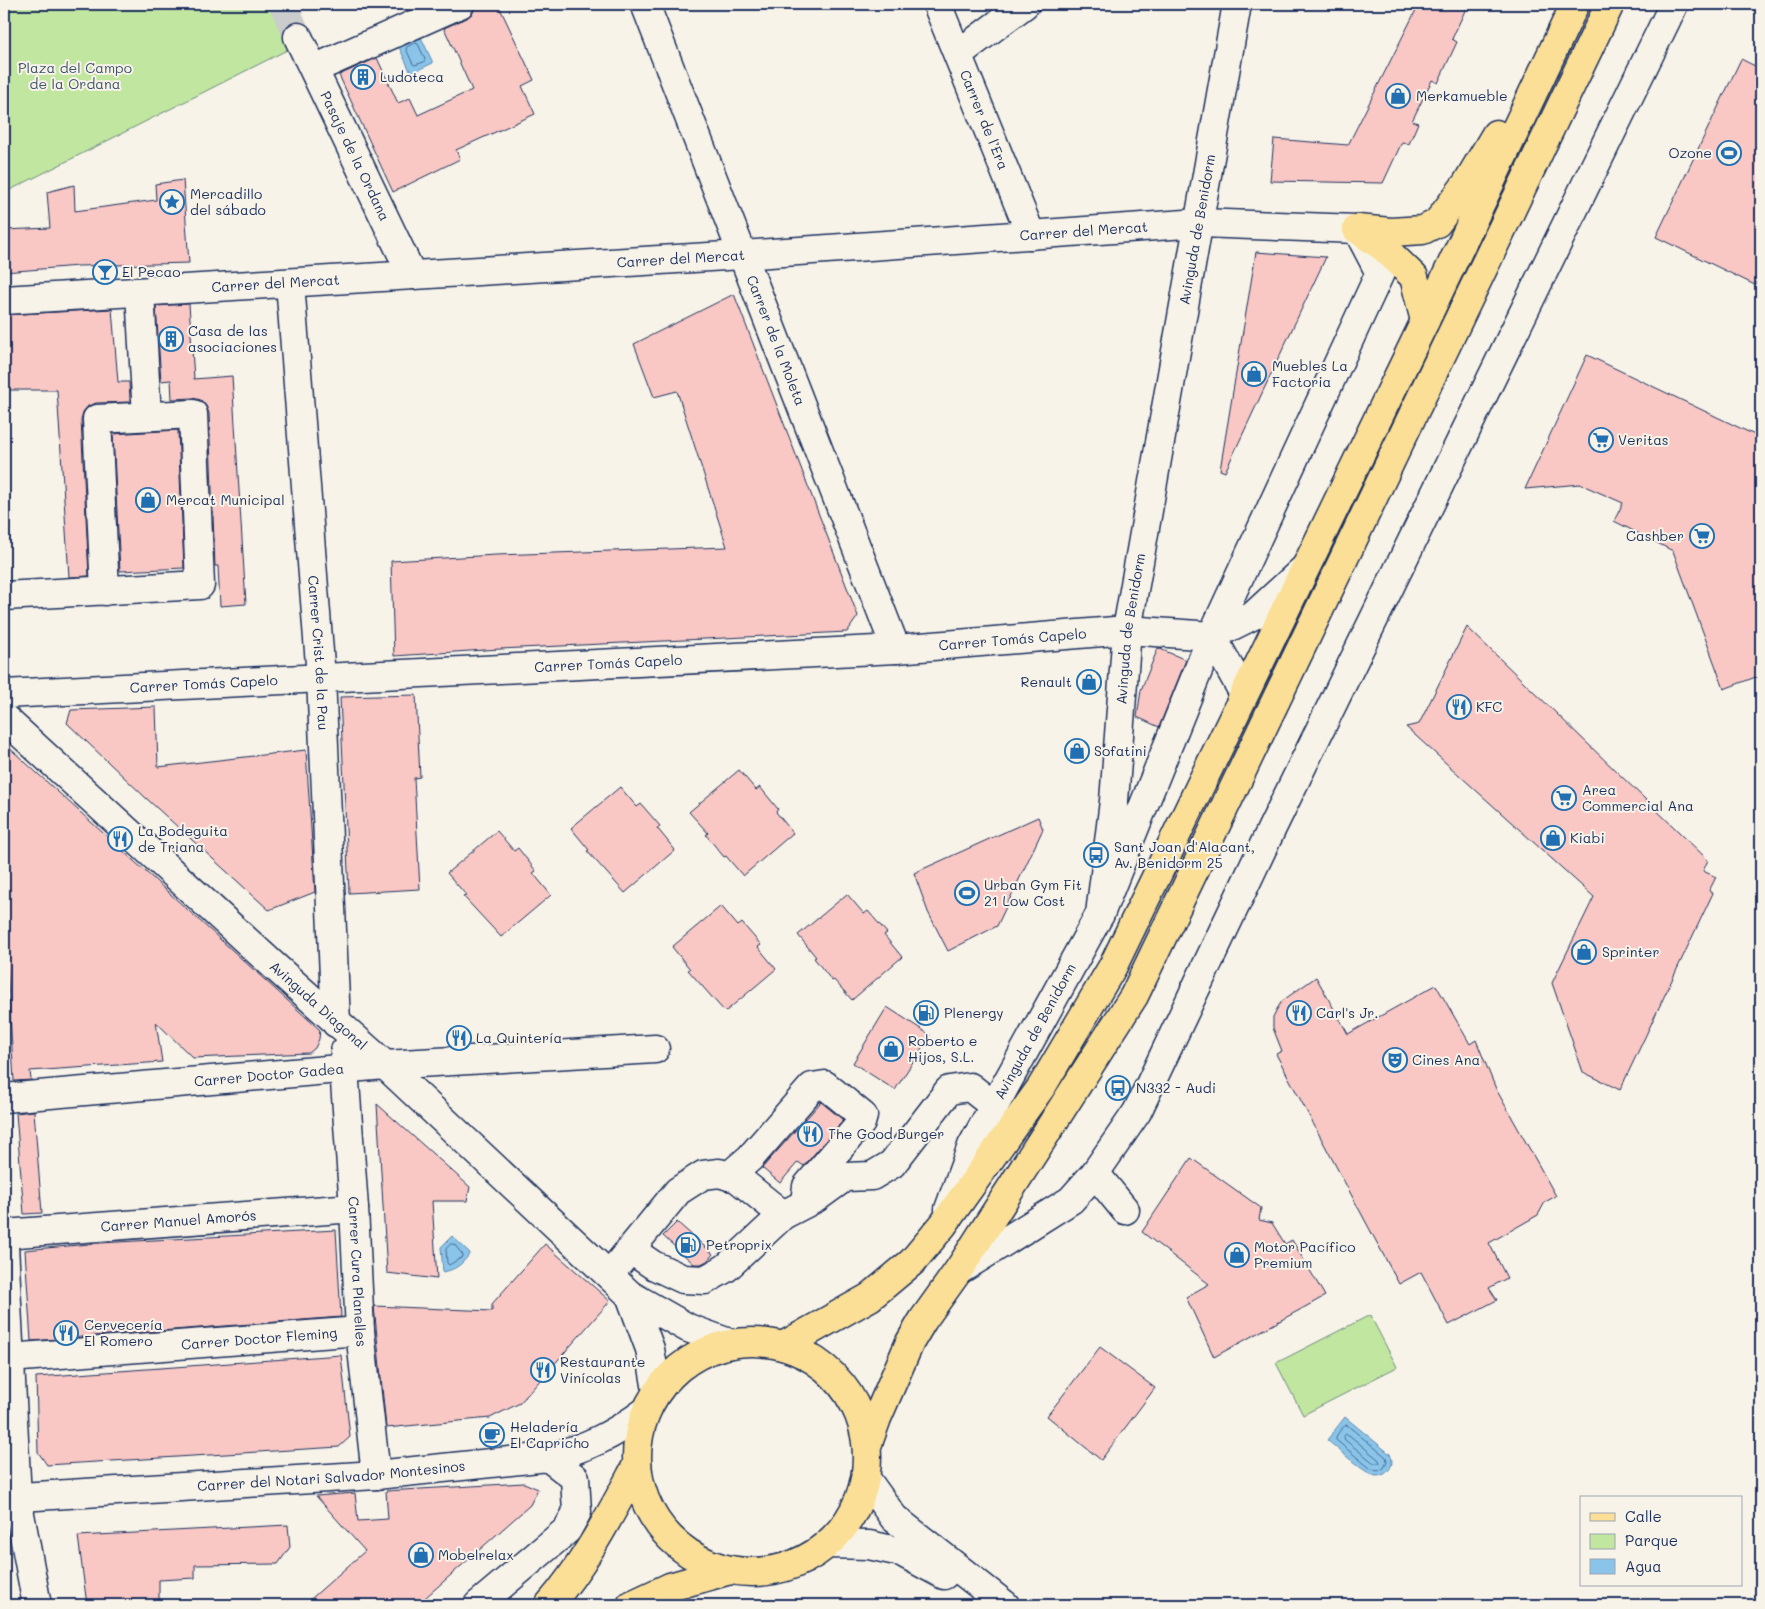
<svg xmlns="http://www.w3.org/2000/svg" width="1765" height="1609" font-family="Mali,sans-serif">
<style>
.green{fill:#c1e6a0;stroke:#6e8a7f}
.water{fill:#8ac4e9;stroke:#5e88b1}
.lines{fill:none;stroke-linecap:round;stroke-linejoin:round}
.shore{stroke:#476b96;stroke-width:1}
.building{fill:#f9c8c4;stroke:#1b2f5e}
.minor-tunnel{stroke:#cbcccc;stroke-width:28;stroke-dasharray:28 14;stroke-linecap:butt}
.minor-casing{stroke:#1b2f5e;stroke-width:31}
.major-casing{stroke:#1b2f5e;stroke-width:31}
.minor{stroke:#f7f3e8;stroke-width:28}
.major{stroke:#fbdf96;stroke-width:28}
.labels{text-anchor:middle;stroke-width:4;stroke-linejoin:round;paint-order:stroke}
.park-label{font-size:14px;fill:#3c546b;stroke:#f7f3e8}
.poi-label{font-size:14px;fill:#1b2f5e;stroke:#f7f3e8;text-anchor:start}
.street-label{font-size:14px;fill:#1b2f5e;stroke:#f7f3e8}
</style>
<rect width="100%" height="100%" fill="#f7f3e8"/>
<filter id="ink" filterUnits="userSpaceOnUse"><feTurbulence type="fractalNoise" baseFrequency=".02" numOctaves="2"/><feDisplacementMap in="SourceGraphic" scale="10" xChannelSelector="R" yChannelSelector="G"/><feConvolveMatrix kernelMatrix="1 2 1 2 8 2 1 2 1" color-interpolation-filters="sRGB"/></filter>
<g filter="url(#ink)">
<g class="green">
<polygon points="4,4 273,4 293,47 4,193"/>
<polygon points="1370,1315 1397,1367 1303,1415 1276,1363"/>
</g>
<g class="water">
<polygon points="420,35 433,63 411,73 398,45"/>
<path d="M452,1236L470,1253C463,1264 455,1270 443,1272L441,1247Z"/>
<path d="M1345,1417L1390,1454C1393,1461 1393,1466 1387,1472C1384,1475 1380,1476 1376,1476C1365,1474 1337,1448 1327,1440Z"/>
</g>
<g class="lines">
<g class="shore">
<polygon points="415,43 418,44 425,59 424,62 415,65 413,64 406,49 407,47"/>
<polygon points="451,1244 454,1244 463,1255 461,1258 449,1265 447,1263 446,1249"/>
<path d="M1347,1425L1386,1457L1387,1461L1384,1468L1378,1471L1371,1469L1336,1440C1335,1436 1342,1426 1347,1425Z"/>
<polygon points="1346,1434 1349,1435 1379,1460 1380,1463 1374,1463 1345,1440 1344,1437"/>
</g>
</g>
<g class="building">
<polygon points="475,4 498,4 534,80 522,86 535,114 456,150 460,159 393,192 339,75 377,58 398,103 410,98 418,115 472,90 444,28 467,18 473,13"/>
<polygon points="1419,4 1468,4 1452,39 1457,42 1438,83 1432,80 1412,121 1418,123 1409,144 1402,142 1383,183 1270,181 1274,139 1348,145"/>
<polygon points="1741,59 1761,69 1761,288 1656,237"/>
<polygon points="183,180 189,263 78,266 4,272 4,230 50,228 47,192 74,185 75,211 156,200 155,184"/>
<polygon points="1256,252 1326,257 1225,472 1220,470"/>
<polygon points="734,294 858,616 847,632 500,649 394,656 391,561 496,555 727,547 677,391 654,397 634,344"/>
<polygon points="189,304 194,379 232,376 246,604 220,606 218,566 215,566 209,413 206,406 201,400 193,398 172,399 171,380 161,381 156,306"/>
<polygon points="112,309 118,382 129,382 130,400 130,402 96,403 88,406 83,412 81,420 89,576 69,577 57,390 4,390 4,315"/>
<polygon points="1587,355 1761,438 1761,675 1724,689 1673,551 1614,521 1623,503 1580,484 1525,489"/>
<polygon points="178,430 184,568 120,571 113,434"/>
<polygon points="1467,627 1708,860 1703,871 1716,877 1709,891 1713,893 1620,1090 1583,1072 1552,983 1594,897 1406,727 1419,724"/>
<polygon points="1158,648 1186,660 1159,727 1137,717 1141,690"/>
<polygon points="416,695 420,777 414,778 420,889 349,893 340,697"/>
<polygon points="156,707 158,767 306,750 315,892 269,910 147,799 67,723 71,710"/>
<polygon points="4,743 320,1030 319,1039 315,1048 309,1053 193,1058 156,1022 162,1062 30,1071 31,1080 14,1081 4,916"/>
<polygon points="739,770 756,790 760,787 778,809 776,812 793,833 743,876 726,856 724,857 706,835 708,833 689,812"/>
<polygon points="620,787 637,807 641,804 660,826 657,828 675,850 625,893 587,851 589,850 571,828"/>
<polygon points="1038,817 1043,829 997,926 948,951 928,912 914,873"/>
<polygon points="497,831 514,851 518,848 536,871 533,873 551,895 501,937 463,896 466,895 447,873"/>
<polygon points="847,894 864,914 868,911 887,933 884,935 902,957 852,1000 834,980 832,981 814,958 816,957 798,935"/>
<polygon points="721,906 738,926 742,923 761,945 758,947 776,969 725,1012 688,970 690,969 672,947"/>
<polygon points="1316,977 1348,1034 1436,985 1470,1044 1476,1040 1496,1089 1556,1196 1545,1202 1538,1215 1489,1243 1507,1278 1489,1288 1497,1300 1449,1325 1421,1272 1399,1284 1276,1054 1282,1051 1273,1028 1273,1017 1277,1009 1282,1001"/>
<polygon points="887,1007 930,1035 895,1090 853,1063"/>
<polygon points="821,1102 843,1120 804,1166 798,1162 780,1183 762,1168"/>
<polygon points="377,1104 470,1187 467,1201 432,1201 437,1279 387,1273"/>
<polygon points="34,1111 42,1213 24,1214 16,1113"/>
<polygon points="1191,1158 1261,1208 1259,1220 1272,1223 1285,1244 1292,1240 1325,1296 1214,1357 1186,1297 1209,1284 1142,1232"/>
<polygon points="677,1222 713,1254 707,1261 701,1264 694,1264 663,1236"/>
<polygon points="336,1230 341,1317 31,1341 25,1250 100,1243"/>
<polygon points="545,1244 610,1301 520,1403 490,1418 386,1428 374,1306 492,1311 492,1304"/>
<polygon points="1100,1347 1155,1388 1101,1460 1047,1416"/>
<polygon points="341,1355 350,1437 339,1447 47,1465 38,1452 36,1377"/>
<polygon points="524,1483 538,1489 530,1505 417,1605 304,1605 365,1551 316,1496 355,1493 358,1521 388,1519 386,1491"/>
<polygon points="288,1525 290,1547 278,1564 195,1565 195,1578 159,1580 159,1605 87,1605 78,1536"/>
</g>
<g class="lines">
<polyline class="minor-tunnel" points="283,4 298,37"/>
<defs>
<g id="minor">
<path id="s1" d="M645,4L896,649"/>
<path id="s2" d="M937,4L1031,235"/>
<path id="s3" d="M298,37L412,275"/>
<polyline points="958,54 1025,4"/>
<polyline points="314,69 460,4"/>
<path id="s4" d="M290,283L321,677L336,1023"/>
<polyline points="140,292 147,416"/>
<path id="s5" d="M4,300L742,255L1200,223L1357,229L1380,273L1212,636L1100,914"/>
<polyline points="4,596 200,585 193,414 97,419 105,591"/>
<polyline points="1212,636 1254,615 1305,568"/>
<polyline points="1212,636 1244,694"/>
<path id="s6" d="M4,694L896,649L1127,630L1212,636"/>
<path id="s7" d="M4,718L273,965L385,1065L630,1295L688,1328L732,1344"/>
<path id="s8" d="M345,1051L344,1068L354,1208L360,1331L376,1475"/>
<path id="s9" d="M4,1098L385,1065L655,1049"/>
<polyline points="1095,1173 1125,1210"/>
<polyline points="729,1176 750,1158 812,1087 825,1085 863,1116 861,1123 807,1186 805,1203"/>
<path id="s10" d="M949,1209L972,1146L1100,914L1114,801L1127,630L1237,4"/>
<path id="s11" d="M4,1234L354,1208"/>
<polyline points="4,1245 17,1498 37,1605"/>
<polyline points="631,1250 653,1265 683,1279 705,1280 726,1268 783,1215 816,1198 845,1177 872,1176 892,1164 949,1090 970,1087 994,1106"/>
<polyline points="619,1263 678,1191 703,1175 719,1173 737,1178 783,1215"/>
<polyline points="958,1271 1071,1200 1095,1173 1137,1112 1272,828 1674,4"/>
<polyline points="630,1295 650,1349 657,1391"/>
<path id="s12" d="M9,1358L360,1331"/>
<polyline points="866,1479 894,1518 1005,1605"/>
<path id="s13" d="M4,1498L376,1475L548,1457C586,1449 615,1434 646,1411"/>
<polyline points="827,1544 869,1545 901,1552 944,1575"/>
<polyline points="478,1605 567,1530 577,1512 575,1478 548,1457"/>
</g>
<g id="major">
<polyline points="1357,229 1391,232 1423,230 1437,223 1467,183 1496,134"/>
<polyline points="1357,229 1384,248 1414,277 1425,321"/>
<circle cx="752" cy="1457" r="115"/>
<polyline points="783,1346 870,1297 912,1262 943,1225 1042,1086 1113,966 1425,321 1575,4"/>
<polyline points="867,1446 877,1418 910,1342 923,1320 958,1271 1134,996 1610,4"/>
<path d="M549,1605C585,1564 611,1513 637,1465"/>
<polyline points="631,1605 670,1587 730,1570"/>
</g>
</defs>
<use href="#minor" class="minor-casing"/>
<use href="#major" class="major-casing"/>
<use href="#minor" class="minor"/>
<use href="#major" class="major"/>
</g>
</g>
<defs>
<symbol id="building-ring" viewBox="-11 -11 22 22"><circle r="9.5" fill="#f7f3e8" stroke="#1f6fb2" stroke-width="1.5"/><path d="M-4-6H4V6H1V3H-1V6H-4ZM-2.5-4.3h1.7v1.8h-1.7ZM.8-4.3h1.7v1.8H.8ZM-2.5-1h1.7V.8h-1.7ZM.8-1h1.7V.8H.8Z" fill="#1f6fb2"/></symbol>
<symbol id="shop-ring" viewBox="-11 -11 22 22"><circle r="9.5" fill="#f7f3e8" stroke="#1f6fb2" stroke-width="1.5"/><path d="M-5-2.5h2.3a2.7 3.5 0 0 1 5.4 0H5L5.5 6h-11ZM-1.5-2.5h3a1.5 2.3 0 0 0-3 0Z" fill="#1f6fb2"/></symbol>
<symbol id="stadium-ring" viewBox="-11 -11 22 22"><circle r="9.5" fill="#f7f3e8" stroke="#1f6fb2" stroke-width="1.5"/><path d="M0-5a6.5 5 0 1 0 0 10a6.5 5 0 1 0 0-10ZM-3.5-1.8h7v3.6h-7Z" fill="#1f6fb2"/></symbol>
<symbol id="sight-ring" viewBox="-11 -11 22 22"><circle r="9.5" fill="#f7f3e8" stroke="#1f6fb2" stroke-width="1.5"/><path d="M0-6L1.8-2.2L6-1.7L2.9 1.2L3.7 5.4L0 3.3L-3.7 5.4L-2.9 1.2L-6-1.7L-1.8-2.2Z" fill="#1f6fb2"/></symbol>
<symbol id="bar-ring" viewBox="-11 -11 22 22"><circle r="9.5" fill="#f7f3e8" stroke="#1f6fb2" stroke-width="1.5"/><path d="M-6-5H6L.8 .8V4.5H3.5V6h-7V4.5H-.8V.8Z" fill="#1f6fb2"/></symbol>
<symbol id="supermarket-ring" viewBox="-11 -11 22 22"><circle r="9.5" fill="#f7f3e8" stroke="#1f6fb2" stroke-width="1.5"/><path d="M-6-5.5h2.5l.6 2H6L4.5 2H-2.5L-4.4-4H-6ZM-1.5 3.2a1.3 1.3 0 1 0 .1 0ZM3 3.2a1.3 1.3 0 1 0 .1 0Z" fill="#1f6fb2"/></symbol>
<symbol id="restaurant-ring" viewBox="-11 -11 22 22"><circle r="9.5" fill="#f7f3e8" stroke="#1f6fb2" stroke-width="1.5"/><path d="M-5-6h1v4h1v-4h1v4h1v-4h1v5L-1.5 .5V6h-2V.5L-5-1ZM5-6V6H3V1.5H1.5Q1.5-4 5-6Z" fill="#1f6fb2"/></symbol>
<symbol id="bus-ring" viewBox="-11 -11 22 22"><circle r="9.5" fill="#f7f3e8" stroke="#1f6fb2" stroke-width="1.5"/><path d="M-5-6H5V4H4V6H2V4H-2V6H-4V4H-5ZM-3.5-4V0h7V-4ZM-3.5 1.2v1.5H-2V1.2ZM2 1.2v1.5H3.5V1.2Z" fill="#1f6fb2"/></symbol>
<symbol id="fuel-ring" viewBox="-11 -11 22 22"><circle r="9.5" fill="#f7f3e8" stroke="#1f6fb2" stroke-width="1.5"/><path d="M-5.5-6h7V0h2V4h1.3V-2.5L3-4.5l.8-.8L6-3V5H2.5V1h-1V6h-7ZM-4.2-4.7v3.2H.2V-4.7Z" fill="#1f6fb2"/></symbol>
<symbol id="theatre-ring" viewBox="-11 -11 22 22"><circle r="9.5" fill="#f7f3e8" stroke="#1f6fb2" stroke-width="1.5"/><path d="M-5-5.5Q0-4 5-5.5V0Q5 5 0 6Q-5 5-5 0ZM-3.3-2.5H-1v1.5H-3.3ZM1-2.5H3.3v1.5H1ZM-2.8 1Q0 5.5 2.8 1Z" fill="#1f6fb2"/></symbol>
<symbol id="cafe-ring" viewBox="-11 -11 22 22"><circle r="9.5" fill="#f7f3e8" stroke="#1f6fb2" stroke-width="1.5"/><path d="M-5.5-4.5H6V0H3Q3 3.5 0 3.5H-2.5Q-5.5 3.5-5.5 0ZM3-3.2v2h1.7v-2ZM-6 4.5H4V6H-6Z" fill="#1f6fb2"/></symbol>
</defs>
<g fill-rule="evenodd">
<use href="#building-ring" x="349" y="63" width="28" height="28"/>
<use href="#shop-ring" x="1384" y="82" width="28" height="28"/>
<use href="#stadium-ring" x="1715" y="139" width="28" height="28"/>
<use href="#sight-ring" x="158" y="188" width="28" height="28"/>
<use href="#bar-ring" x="91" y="258" width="28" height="28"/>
<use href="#building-ring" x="157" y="325" width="28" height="28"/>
<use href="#shop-ring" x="1240" y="360" width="28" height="28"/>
<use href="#supermarket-ring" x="1587" y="426" width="28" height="28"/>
<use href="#shop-ring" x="134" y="486" width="28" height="28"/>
<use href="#supermarket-ring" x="1688" y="522" width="28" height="28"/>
<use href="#shop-ring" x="1075" y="668" width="28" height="28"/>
<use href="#restaurant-ring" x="1445" y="693" width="28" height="28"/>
<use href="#shop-ring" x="1063" y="737" width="28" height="28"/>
<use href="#supermarket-ring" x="1550" y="784" width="28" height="28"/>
<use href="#shop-ring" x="1539" y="824" width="28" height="28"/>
<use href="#restaurant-ring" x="106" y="825" width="28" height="28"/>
<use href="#bus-ring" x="1082" y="841" width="28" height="28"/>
<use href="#stadium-ring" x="953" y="879" width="28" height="28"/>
<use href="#shop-ring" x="1570" y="938" width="28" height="28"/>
<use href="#fuel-ring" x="912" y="999" width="28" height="28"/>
<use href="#restaurant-ring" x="1285" y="999" width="28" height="28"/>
<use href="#restaurant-ring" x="445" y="1024" width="28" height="28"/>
<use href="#shop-ring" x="877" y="1035" width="28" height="28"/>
<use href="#theatre-ring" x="1381" y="1046" width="28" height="28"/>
<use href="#bus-ring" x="1104" y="1074" width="28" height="28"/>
<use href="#restaurant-ring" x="796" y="1120" width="28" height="28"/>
<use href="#fuel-ring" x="674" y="1231" width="28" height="28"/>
<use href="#shop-ring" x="1223" y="1241" width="28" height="28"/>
<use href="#restaurant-ring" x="52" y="1319" width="28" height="28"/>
<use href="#restaurant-ring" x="529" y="1356" width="28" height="28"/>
<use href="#cafe-ring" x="478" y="1421" width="28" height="28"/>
<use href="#shop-ring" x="407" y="1541" width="28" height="28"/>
</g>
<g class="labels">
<g class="park-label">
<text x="75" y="73">Plaza del Campo<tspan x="75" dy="16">de la Ordana</tspan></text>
</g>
<g class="poi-label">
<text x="380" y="82">Ludoteca</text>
<text x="1416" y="101">Merkamueble</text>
<text x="1712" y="158" text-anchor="end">Ozone</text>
<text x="190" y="199">Mercadillo<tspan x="190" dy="16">del sábado</tspan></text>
<text x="122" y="277">El Pecao</text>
<text x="188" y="336">Casa de las<tspan x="188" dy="16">asociaciones</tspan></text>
<text x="1272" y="371">Muebles La<tspan x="1272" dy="16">Factoria</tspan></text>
<text x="1618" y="445">Veritas</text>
<text x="166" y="505">Mercat Municipal</text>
<text x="1684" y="541" text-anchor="end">Cashber</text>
<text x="1072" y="687" text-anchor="end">Renault</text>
<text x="1476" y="712">KFC</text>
<text x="1094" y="756">Sofatini</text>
<text x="1582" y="795">Area<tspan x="1582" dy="16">Commercial Ana</tspan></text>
<text x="138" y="836">La Bodeguita<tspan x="138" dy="16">de Triana</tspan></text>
<text x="1570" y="843">Kiabi</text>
<text x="1114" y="852">Sant Joan d'Alacant,<tspan x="1114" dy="16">Av. Benidorm 25</tspan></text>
<text x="984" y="890">Urban Gym Fit<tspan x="984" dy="16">21 Low Cost</tspan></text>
<text x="1602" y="957">Sprinter</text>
<text x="944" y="1018">Plenergy</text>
<text x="1316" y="1018">Carl's Jr.</text>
<text x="476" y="1043">La Quintería</text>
<text x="908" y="1046">Roberto e<tspan x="908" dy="16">Hijos, S.L.</tspan></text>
<text x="1412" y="1065">Cines Ana</text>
<text x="1136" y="1093">N332 - Audi</text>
<text x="828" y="1139">The Good Burger</text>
<text x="706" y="1250">Petroprix</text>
<text x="1254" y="1252">Motor Pacífico<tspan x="1254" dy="16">Premium</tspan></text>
<text x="84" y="1330">Cervecería<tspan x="84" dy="16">El Romero</tspan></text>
<text x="560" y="1367">Restaurante<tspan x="560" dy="16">Vinícolas</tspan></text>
<text x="510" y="1432">Heladería<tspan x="510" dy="16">El Capricho</tspan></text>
<text x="438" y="1560">Mobelrelax</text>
</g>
<g class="street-label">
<text dy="5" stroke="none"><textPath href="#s2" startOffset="125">Carrer de l’Era</textPath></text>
<text dy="5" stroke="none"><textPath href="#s3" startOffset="132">Pasaje de la Ordana</textPath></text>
<text dy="5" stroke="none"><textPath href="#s5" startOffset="1082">Carrer del Mercat</textPath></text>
<text dy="5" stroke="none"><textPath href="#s10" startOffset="1024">Avinguda de Benidorm</textPath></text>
<text dy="5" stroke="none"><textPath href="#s5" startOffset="678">Carrer del Mercat</textPath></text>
<text dy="5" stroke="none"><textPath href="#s5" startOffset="272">Carrer del Mercat</textPath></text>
<text dy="5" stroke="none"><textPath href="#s1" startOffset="361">Carrer de la Moleta</textPath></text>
<text dy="5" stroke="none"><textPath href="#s10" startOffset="619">Avinguda de Benidorm</textPath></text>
<text dy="5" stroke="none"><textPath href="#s6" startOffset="1010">Carrer Tomás Capelo</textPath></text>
<text dy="5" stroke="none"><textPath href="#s4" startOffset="371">Carrer Crist de la Pau</textPath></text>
<text dy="5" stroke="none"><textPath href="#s6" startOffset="605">Carrer Tomás Capelo</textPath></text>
<text dy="5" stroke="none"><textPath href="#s6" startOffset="200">Carrer Tomás Capelo</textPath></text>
<text dy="5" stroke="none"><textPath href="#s7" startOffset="426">Avinguda Diagonal</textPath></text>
<text dy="5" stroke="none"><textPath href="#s10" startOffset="198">Avinguda de Benidorm</textPath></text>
<text dy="5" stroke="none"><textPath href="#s9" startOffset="266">Carrer Doctor Gadea</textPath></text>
<text dy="5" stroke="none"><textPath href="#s11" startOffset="175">Carrer Manuel Amorós</textPath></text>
<text dy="5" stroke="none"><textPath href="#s8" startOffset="221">Carrer Cura Planelles</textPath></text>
<text dy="5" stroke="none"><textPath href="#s12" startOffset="251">Carrer Doctor Fleming</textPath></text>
<text dy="5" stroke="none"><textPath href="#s13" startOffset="328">Carrer del Notari Salvador Montesinos</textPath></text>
</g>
</g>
<rect width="1765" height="1609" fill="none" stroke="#f7f3e8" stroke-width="20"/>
<rect x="10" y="10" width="1745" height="1589" fill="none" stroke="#1b2f5e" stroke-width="2" filter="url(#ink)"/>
<rect x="1580" y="1496" width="162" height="90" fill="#f7f3e8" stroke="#9fa5b1"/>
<rect x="1590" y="1513" width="25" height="8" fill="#fbdf96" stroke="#9fa5b1"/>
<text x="1625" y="1522" font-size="15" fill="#1b2f5e">Calle</text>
<rect x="1590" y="1534" width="25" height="15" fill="#c1e6a0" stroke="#9fa5b1"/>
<text x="1625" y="1546" font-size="15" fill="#1b2f5e">Parque</text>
<rect x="1590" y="1559" width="25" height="15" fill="#8ac4e9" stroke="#9fa5b1"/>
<text x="1625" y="1572" font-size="15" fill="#1b2f5e">Agua</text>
</svg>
